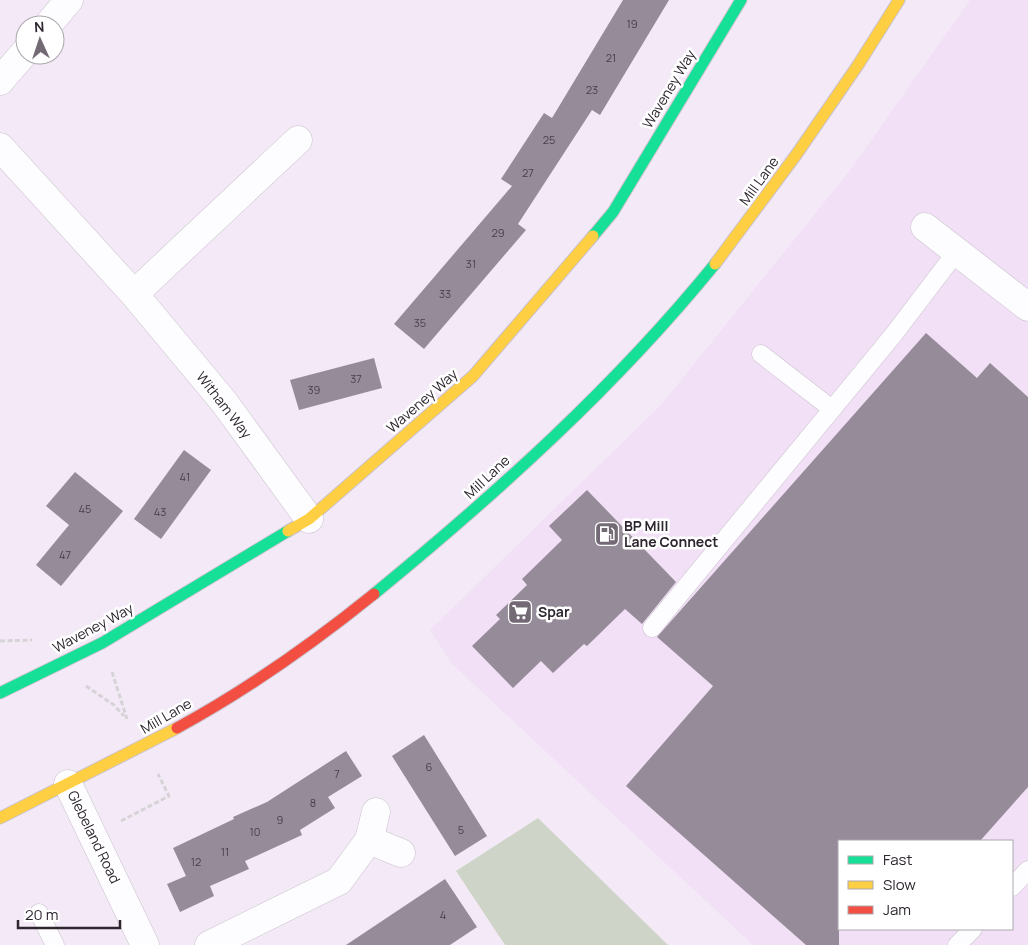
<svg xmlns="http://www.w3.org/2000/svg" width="1028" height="945" font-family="Manrope,sans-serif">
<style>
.built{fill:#f2e0f6;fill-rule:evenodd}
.green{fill:#ced5c8}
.building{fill:#968c99}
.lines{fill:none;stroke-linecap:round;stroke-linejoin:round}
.lane-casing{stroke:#c9c1cc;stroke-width:19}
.street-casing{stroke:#c9c1cc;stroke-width:29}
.fast-casing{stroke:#c9c1cc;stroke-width:13}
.slow-casing{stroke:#c9c1cc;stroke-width:13}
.jam-casing{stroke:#c9c1cc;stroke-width:13}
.path{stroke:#d6d3d7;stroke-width:3;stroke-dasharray:5 2.5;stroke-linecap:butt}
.lane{stroke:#fdfcfe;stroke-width:18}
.street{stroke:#fdfcfe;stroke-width:28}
.fast{stroke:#16e098;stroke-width:11}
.slow{stroke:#ffcf43;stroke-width:11}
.jam{stroke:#f24e42;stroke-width:11}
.labels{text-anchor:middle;stroke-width:5;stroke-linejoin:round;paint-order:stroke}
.number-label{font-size:11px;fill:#473f4a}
.street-label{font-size:14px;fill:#2d252f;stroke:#fff}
.poi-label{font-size:14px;font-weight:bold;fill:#2d252f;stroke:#fff;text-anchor:start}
</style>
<rect width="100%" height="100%" fill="#f4eaf7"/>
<path class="built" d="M970,0H1028V945H753L452,664L430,630L661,405L851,169ZM839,841H1012V929H839Z"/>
<polygon class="green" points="538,818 668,945 505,945 456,871"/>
<g class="building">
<polygon points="623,0 669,0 600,115 592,110 518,224 526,230 424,349 394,324 512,186 501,179 544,113 552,118"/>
<polygon points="926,333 977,378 990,363 1028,397 1028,787 980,841 839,841 839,945 806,945 626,786 713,686 657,637"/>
<polygon points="374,358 382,388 299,410 290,380"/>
<polygon points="184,450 211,470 161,539 134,519"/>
<polygon points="75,472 123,511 61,586 36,565 69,525 46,506"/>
<polygon points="587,490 676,582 642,624 625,609 587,646 584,644 553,673 541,661 513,688 472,646 500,619 496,615 527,585 522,579 562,540 549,526"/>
<polygon points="424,735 487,836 455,856 392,756"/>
<polygon points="346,751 362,776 328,797 335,808 300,830 302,835 245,861 249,869 210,886 214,896 180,912 167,884 186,876 173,848 234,819 233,817 267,802"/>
<polygon points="445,879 477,927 450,945 346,945"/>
</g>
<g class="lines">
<defs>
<g id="lane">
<polyline points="761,354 832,409"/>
<polyline points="652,628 894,334 957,251"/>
<polyline points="1012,887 1028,870"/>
<polyline points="39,913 55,945"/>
<polyline points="957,945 973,929"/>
</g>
<g id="street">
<polyline points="48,25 69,0"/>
<polyline points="0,81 25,52"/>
<polyline points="0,147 134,294 224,402 309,519"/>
<polyline points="925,227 1028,307"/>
<polyline points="134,294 298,140"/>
<polyline points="68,784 145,945"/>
<polyline points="369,840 401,853"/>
<polyline points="209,945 339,881 369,840 376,812"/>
</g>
<g id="fast">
<polyline points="593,236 613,212 741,0"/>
<path d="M374,594C496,494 615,387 715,264"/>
<polyline points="0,693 102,643 288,531"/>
</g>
<g id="slow">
<polyline points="715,264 796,155 858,65 899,0"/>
<polyline points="288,531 309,519 473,376 593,236"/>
<polyline points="0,818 177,728"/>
</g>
<path id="jam" d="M177,728C247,690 312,644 374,594"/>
</defs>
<use href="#lane" class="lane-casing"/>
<use href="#street" class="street-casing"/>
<use href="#fast" class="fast-casing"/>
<use href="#slow" class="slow-casing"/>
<use href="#jam" class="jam-casing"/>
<g class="path">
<polyline points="0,641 32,640"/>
<polyline points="112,672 127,719"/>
<polyline points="86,686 114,705 124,716"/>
<polyline points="121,821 169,796 158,774"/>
</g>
<use href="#lane" class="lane"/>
<use href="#street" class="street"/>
<use href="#fast" class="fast"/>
<use href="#slow" class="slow"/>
<use href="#jam" class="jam"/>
</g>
<defs>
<symbol id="fuel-square" viewBox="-11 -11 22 22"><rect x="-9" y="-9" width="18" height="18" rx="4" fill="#736a75" stroke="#fff"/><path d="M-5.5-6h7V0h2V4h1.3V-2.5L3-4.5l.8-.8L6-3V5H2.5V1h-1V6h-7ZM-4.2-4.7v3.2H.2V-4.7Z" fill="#fff"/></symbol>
<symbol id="supermarket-square" viewBox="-11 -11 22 22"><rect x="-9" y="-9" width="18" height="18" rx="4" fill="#736a75" stroke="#fff"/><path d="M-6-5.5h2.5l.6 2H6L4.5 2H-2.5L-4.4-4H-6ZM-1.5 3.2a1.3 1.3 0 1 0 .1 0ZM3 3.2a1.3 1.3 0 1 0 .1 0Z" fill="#fff"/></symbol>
</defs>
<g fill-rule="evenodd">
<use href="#fuel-square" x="593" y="520" width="28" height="28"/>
<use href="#supermarket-square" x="506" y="598" width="28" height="28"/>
</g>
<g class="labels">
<g class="number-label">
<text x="632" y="28">19</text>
<text x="611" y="62">21</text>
<text x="592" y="94">23</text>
<text x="549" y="144">25</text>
<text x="528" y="177">27</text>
<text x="498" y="237">29</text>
<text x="471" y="268">31</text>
<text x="445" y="298">33</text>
<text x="420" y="327">35</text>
<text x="356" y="383">37</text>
<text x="314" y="394">39</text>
<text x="185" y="481">41</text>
<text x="85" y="513">45</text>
<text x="160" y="516">43</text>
<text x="65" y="559">47</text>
<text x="429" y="771">6</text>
<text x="337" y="778">7</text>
<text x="313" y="807">8</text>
<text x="280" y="824">9</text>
<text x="461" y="834">5</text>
<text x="255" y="836">10</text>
<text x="225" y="856">11</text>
<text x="196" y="866">12</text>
<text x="443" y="919">4</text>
</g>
<g class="street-label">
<text transform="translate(669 89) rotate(-59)" y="5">Waveney Way</text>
<text transform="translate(759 181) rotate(-54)" y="5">Mill Lane</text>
<text transform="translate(422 401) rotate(-41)" y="5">Waveney Way</text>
<text transform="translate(224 405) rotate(52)" y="5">Witham Way</text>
<text transform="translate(487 477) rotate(-43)" y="5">Mill Lane</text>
<text transform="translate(93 628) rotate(-28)" y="5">Waveney Way</text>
<text transform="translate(166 716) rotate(-30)" y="5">Mill Lane</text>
<text transform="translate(94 837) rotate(64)" y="5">Glebeland Road</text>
</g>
<g class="poi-label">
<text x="624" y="531">BP Mill<tspan x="624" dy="16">Lane Connect</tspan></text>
<text x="538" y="617">Spar</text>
</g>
</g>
<rect x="838" y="840" width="175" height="90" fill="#ffffff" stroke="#aba8ac"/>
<rect x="848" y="856" width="25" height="8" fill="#16e098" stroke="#aba8ac"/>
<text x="883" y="865" font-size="15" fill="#2d252f">Fast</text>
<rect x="848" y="881" width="25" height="8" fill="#ffcf43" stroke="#aba8ac"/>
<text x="883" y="890" font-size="15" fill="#2d252f">Slow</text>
<rect x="848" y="906" width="25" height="8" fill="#f24e42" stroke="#aba8ac"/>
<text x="883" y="915" font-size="15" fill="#2d252f">Jam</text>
<g transform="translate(40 40) rotate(357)"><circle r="24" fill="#ffffff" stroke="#aba8ac"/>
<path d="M0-4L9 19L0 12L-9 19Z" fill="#736a75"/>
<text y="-8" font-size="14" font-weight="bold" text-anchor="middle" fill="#2d252f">N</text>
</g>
<path d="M18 920v8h102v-8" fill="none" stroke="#2d252f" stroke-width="2.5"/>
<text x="25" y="920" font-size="15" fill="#2d252f" stroke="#ffffff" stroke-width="4" paint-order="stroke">20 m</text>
</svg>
